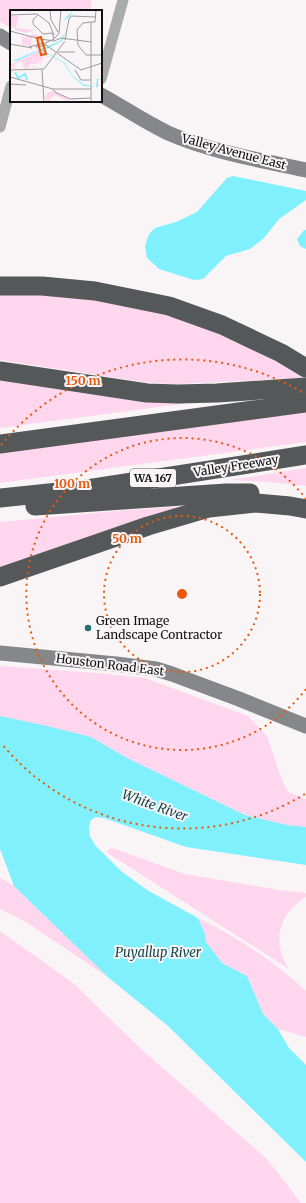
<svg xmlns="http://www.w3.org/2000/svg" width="306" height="1203" font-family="Merriweather,serif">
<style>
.green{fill:#fed6ee}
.water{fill:#7ff0fc}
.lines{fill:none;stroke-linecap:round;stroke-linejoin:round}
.street{stroke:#aaacac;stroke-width:11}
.secondary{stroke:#858788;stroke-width:15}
.highway{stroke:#555858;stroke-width:19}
.ring{fill:none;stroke:#e8590c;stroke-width:2;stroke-dasharray:2 4}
.poi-dot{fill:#236d75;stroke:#f9f5f7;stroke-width:1.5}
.labels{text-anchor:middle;stroke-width:4;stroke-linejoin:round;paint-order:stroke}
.shield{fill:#f9f5f7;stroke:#575557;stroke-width:1}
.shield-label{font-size:11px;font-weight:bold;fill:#121112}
.street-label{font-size:12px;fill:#121112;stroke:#f9f5f7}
.poi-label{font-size:12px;fill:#121112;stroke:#f9f5f7;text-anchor:start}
.water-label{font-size:13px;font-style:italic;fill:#13474c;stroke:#f9f5f7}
.inset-river{fill:none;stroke:#7ff0fc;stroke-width:2}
.inset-road{fill:none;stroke:#9d9a9b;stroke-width:1}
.view{fill:#e8590c;fill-opacity:0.15;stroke:#e8590c;stroke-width:2}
.inset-edge{fill:none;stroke:#121112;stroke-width:2}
.centre{fill:#e8590c;stroke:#f9f5f7;stroke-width:2}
.ring-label{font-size:12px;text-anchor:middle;font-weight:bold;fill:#e8590c;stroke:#f9f5f7;stroke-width:4;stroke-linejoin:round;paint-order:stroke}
</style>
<rect width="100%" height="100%" fill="#f9f5f7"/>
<g class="green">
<polygon points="0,0 92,0 90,11 11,11 11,28 0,22"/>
<polygon points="0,294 40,294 82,297 165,314 207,329 247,346 279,363 303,378 175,384 142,382 0,360"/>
<polygon points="0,380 81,393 189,403 0,428"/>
<polygon points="306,411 306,442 0,483 0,452"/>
<polygon points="306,468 306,486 269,482 230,480"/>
<polygon points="189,506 87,537 0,568 0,522 127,510"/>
<polygon points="0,666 97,673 145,678 248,716 267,736 282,780 288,792 306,799 306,827 287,825 245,815 127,758 91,737 0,716"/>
<path d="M112,848L185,874L279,890L306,893V897C279,913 271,942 289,969L106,852Z"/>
<polygon points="0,878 14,886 109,978 26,922 0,909"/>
<path d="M198,918C237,937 274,961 306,991V1037L278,1029L263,1014L247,976L222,963L206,942L205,934Z"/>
<polygon points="0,931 73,983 140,1048 267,1159 301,1203 0,1203"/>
</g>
<g class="water">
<polygon points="233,176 306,191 306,200 279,219 264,238 250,249 226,256 203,279 194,280 159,269 147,258 145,246 149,234 155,228 176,222 197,212 227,178"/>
<polygon points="304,230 306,230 306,249 300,246 297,239"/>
<polygon points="0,716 47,726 91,737 127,758 245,815 287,825 306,827 306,865 186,847 104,818 96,817 91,820 89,827 90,836 95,845 121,871 147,890 198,918 205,934 206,942 222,963 247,976 263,1014 278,1029 289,1048 306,1065 306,1162 168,1026 109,978 14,886 0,849"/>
</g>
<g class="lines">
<g class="street">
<polyline points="101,79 123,0"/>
<polyline points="0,127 11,86"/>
</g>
<g class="secondary">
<polyline points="0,36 11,43"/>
<path d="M101,95C123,107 145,122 168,133C211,152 260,160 306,170"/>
<polyline points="0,653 116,664 156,669 172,674 239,699 306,726"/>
</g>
<g class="highway">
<polyline points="0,286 42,286 95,291 169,306 222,325 281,353 306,368"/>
<polyline points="0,371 147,393 178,394 217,393 306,387"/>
<polyline points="0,444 306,403"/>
<polyline points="0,498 87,489 306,455"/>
<polyline points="35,506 226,493 250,493"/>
<polyline points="0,577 148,526 209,508 256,503 290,506 306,509"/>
</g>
</g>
<g class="ring">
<circle cx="182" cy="594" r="78"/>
<path d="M306 689A156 156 0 1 1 306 499"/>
<path d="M305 794A235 235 0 0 1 1 743M1 445A235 235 0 0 1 305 394"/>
</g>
<circle class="poi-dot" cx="88" cy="628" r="4"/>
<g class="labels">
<rect class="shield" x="130" y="469" width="46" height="18" rx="3"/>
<g class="shield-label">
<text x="153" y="482">WA 167</text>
</g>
<g class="street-label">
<text transform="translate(234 152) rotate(15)" y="4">Valley Avenue East</text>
<text transform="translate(236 466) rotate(-9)" y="4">Valley Freeway</text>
<text transform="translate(110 665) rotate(7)" y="4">Houston Road East</text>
</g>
<g class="poi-label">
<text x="96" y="625">Green Image<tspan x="96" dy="14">Landscape Contractor</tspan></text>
</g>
<g class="water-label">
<text transform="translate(155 805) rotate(20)" y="5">White River</text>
<text x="158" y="957">Puyallup River</text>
</g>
</g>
<g transform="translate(10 10)">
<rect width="92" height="92" fill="#f9f5f7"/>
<path d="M0,6H9L6,18L25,20L16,23L5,20L3,16L0,18ZM23,21L22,25L27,24L28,29L22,27L21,34L28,37L12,35V25L15,29V26L20,27ZM28,41L42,48L34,46L31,53L27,51L28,54H24L25,58L23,57L24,54H19V58L14,59L12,51L5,54V59L0,55ZM42,81L57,87L59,92L45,85L40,89L41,92L35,90L36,84Z" fill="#fed6ee"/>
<path d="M63,0L59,7L53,11L56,20L52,31L36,39L32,40L54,52L63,66L73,74L86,77L87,69H92L88,70V77L74,76L63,67L53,52L30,40L9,50L0,52L50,31L56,21L53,11Z" fill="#7ff0fc"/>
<path class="inset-river" d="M5,62L8,68L15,64L17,70"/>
<path class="inset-road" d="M40,0L41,10L48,22M0,5L27,4L39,13L44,25M28,5L23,10V14L33,24L42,23L44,29M59,9L61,6L86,7M81,12L73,13L67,20L68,35L76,45H92M0,21L30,29L44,31L51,28L81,32M55,30L59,9M29,33L26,37L36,35M0,34L22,38M33,34L44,29L49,23L51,0M19,37L33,33L71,60L92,53M48,42H65M0,60L34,59L55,31M32,60L34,92M65,60L71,70H81M0,67L43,79M0,74L16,75M43,79L45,82L60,89L81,88M43,79H81M81,92V12H85L86,0"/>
<path class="view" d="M31,27L36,44L31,45L27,28Z"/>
<rect width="92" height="92" class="inset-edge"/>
</g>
<circle cx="182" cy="594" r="6" class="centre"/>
<g class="ring-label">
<text x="83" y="385">150 m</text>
<text x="72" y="488">100 m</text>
<text x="127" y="543">50 m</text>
</g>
</svg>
